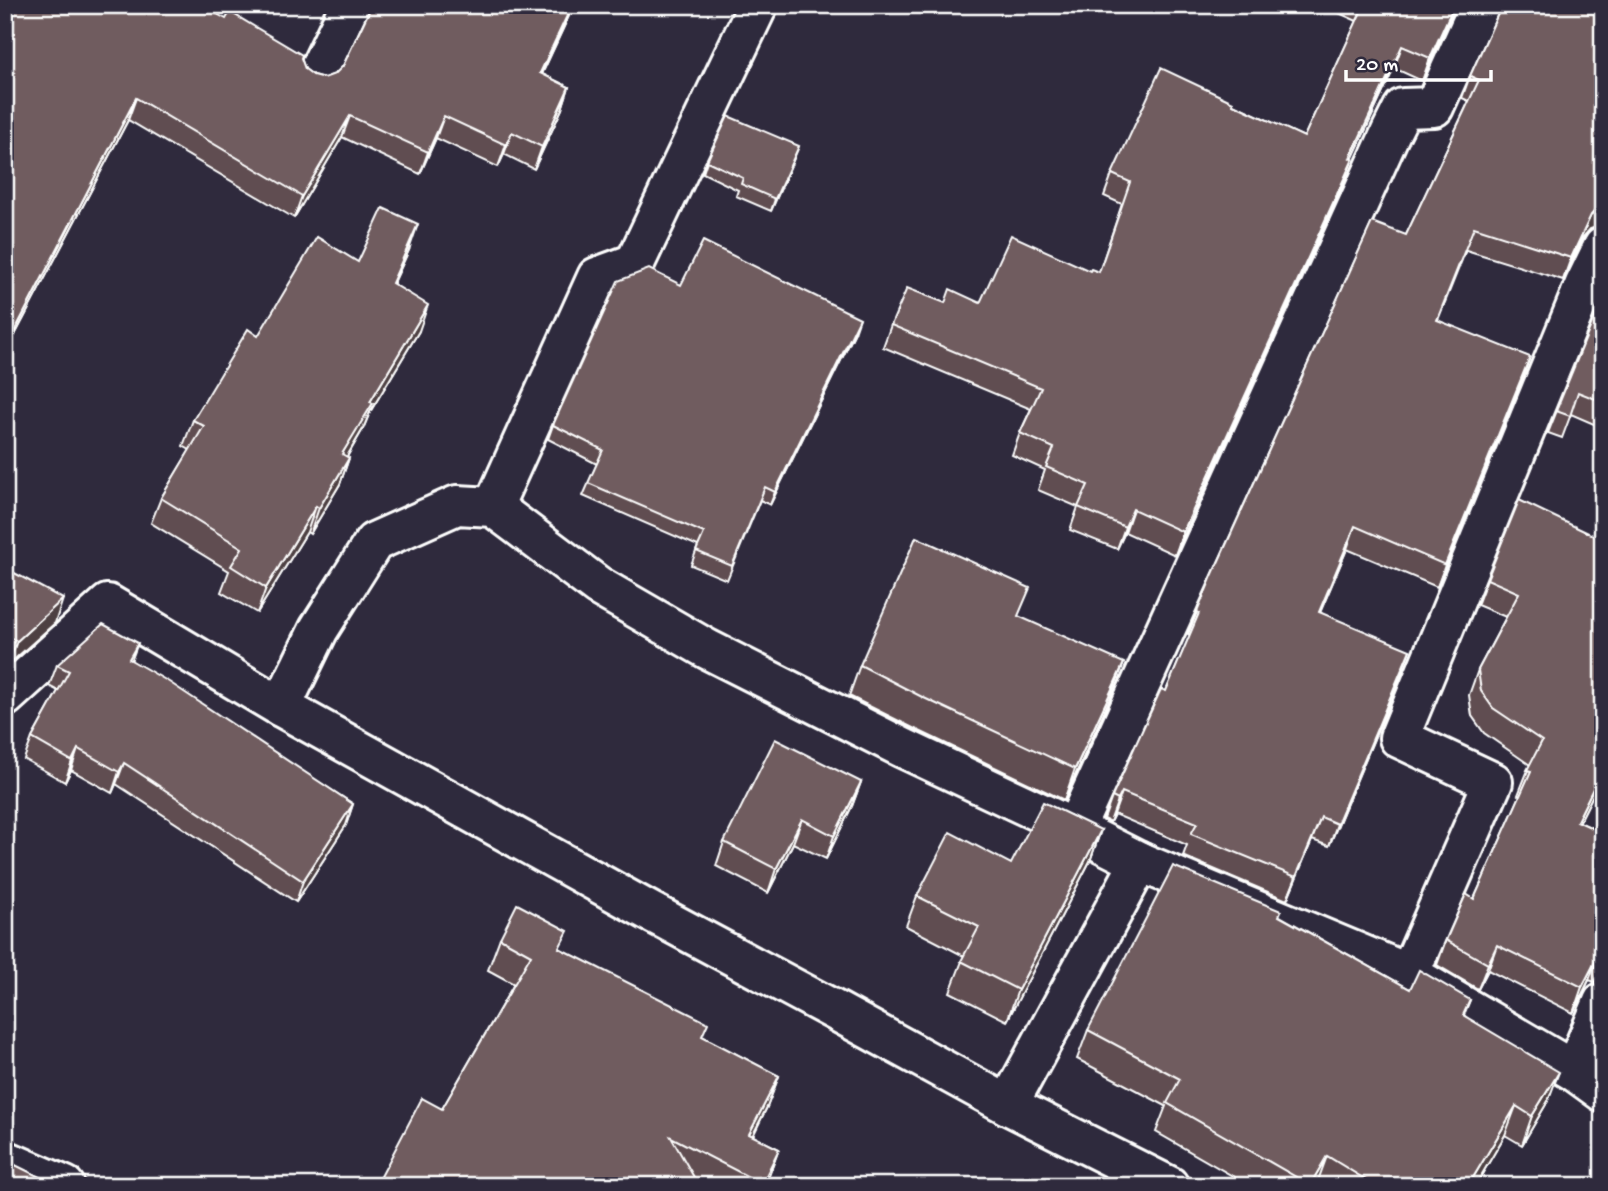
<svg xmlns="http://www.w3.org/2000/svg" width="1608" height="1191" font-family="'Gochi Hand',sans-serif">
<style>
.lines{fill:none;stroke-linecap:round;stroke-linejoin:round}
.minor-casing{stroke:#fff;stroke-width:44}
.minor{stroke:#2f2a3d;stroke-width:38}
.wall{fill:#604e51;stroke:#fff;stroke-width:2}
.shaded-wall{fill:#4e4042;stroke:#fff;stroke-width:2}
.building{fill:#705b5e;stroke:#fff;stroke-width:2}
</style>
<rect width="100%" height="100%" fill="#2f2a3d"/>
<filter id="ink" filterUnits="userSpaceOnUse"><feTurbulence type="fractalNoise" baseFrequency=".0143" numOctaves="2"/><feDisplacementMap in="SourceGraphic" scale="14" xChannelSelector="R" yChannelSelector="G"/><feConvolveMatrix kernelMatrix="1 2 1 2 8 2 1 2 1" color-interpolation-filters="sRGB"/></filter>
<g filter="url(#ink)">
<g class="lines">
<defs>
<g id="minor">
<polyline points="315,78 350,5"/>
<polyline points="493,507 597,277 635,263 758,5"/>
<polyline points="5,697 108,604 281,707 649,911 836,1011 1008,1105 1169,1186"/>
<polyline points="281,707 319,629 374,542 457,505 493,507 598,586 707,649 903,748 1075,829 1140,862 1409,974 1574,1071 1603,1092"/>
<polyline points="1075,829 1391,132 1403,108 1434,107 1480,5"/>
<polyline points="1409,974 1493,782 1399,738 1585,284 1603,247"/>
<polyline points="1574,1071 1603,1002"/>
<polyline points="1008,1105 1140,862"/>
<polyline points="5,1160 65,1186"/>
</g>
</defs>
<use href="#minor" class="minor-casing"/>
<use href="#minor" class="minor"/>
</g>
<g class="wall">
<polygon points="574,5 542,74 569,87 562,109 534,169 504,154 498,167 436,138 420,174 342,137 294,218 128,120 5,354 5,7 226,19 301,58 305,69 313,75 324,78 335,74 343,66 371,6"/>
<polygon points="1321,5 1456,5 1422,81 1394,68 1352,159 1344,182 1175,555 1125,532 1117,549 1070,530 1078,507 1038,490 1045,470 1012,455 1020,433 1031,409 883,347 891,325 945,303 980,303 1090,271 1099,272 1122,204 1104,196 1112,174 1233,104 1304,137 1357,21"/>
<polygon points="1603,5 1603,225 1590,229 1583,237 1563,280 1466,250 1438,320 1522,380 1437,587 1347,549 1320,612 1402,672 1329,846 1312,840 1287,900 1183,856 1187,845 1114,814 1110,822 1104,819 1112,797 1166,691 1190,635 1188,634 1197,612 1406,235 1469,101 1462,98 1470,76"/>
<polygon points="794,158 771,211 736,196 738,190 703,173 707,161"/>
<polygon points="409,250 393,284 419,331 370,412 363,429 347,457 349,458 340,484 310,534 307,532 257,613 221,592 229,571 151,523 161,498 190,450 183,446 193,420 258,336 358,262"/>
<polygon points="681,285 855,332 770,505 760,500 727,580 691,565 698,546 583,496 597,464 548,439 553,425"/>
<polygon points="1603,296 1603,428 1571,414 1562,438 1548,433"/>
<polygon points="1603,540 1603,775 1579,822 1603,833 1603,981 1595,982 1589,980 1573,1013 1488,970 1478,989 1437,965 1446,940 1474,899 1520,796 1518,795 1530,765 1484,733 1472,716 1469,695 1478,670 1506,617 1477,605 1487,579"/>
<polygon points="5,568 55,623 8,665 5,663"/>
<polygon points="1020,617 1112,694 1064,800 913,728 849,696 860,665"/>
<polygon points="132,661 353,804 346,825 296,902 116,784 112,793 71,770 65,782 24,759 32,738 58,691 49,686 57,665"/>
<polygon points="861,782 852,806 826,859 793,843 768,893 716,866 724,842"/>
<polygon points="1101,830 1090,861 1007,1021 950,992 964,956 906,926 917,896 1011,864"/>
<polygon points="1280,916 1410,989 1470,1000 1464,1015 1548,1101 1522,1145 1505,1135 1475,1186 1250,1186 1156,1132 1166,1106 1077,1059 1088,1030"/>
<polygon points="500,938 561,949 703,1037 779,1076 767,1107 753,1136 779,1149 765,1186 376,1186 442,1109 514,984 488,970"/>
</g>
<g class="shaded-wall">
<polygon points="572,5 574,5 532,95 540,73"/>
<polygon points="1454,5 1456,5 1422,81 1430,58"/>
<polygon points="1402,46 1394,68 1342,181 1350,158"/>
<polygon points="569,87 562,109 534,169 542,147"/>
<polygon points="136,98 128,120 5,354 12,336"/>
<polygon points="350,116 342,137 294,218 302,196"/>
<polygon points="444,116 436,138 420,174 428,152"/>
<polygon points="512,132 504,154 498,167 506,145"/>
<polygon points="799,146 794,158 771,211 775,199"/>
<polygon points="1353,159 1344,182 1175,555 1183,532"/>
<polygon points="1603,205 1602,225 1590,229 1583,237 1563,280 1571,258 1591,215 1598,207"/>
<polygon points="418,224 409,250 382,309 392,283"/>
<polygon points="428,305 419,331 370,412 363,429 333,480 342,454 370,402"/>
<polygon points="860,318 855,332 770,505 775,492"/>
<polygon points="1530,357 1522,380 1437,587 1445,565"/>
<polygon points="349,458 340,484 310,534 319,508"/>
<polygon points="316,506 307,532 257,613 266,588"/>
<polygon points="1133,509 1125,532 1117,549 1125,527"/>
<polygon points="1355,526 1347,549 1311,634 1319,612"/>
<polygon points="63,599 55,623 8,665 17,641"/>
<polygon points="138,643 130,664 129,659"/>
<polygon points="1410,650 1402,672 1329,846 1337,824"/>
<polygon points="1124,663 1112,694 1064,800 1075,769"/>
<polygon points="78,749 71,770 65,782 72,761"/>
<polygon points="124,763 116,784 112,793 119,772"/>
<polygon points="1603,768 1603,775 1567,847 1577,821"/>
<polygon points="861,782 852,806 826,859 834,836"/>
<polygon points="1122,792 1114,814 1110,822 1118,800"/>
<polygon points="353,804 346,825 296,902 303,881"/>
<polygon points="1321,817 1312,840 1287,900 1296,877"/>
<polygon points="802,819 793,843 768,893 776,869"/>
<polygon points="1101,830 1090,861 1007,1021 1018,990"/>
<polygon points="1497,945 1488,970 1478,989 1488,964"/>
<polygon points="1599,954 1589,980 1573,1013 1582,987"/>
<polygon points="1603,960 1603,981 1595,982"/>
<polygon points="1559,1072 1548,1101 1522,1145 1532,1116"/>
<polygon points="779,1076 767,1107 737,1166 749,1134"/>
<polygon points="1516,1106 1505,1135 1475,1186 1468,1186"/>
<polygon points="779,1149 767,1181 765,1186 761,1186"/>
<polygon points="1327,1156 1316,1186 1309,1186 1310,1185"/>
</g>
<g class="building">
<polygon points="6,5 195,5 198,7 198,5 201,5 226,19 230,12 302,55 301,58 305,69 313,75 324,78 335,74 343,66 372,5 572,5 540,73 569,87 542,147 512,132 506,145 444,116 428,152 350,116 302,196 136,98 12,336 5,332 5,7"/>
<polygon points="1364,5 1454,5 1430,58 1402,46 1350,158 1353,159 1183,532 1133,509 1125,527 1078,507 1088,485 1046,467 1054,448 1020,433 1041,388 891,325 907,288 945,303 950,289 980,303 1011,235 1090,271 1091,269 1099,272 1130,182 1112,174 1161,68 1233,102 1233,104 1304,137"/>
<polygon points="1502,5 1603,5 1603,205 1598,207 1591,215 1571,258 1474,227 1437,320 1530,357 1445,565 1355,526 1319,612 1410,650 1337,824 1321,817 1296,877 1191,834 1197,823 1122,792 1118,800 1112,797 1161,689 1166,691 1199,613 1197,612 1212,576 1372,222 1406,235 1479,80 1470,76"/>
<polygon points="728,116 799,146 775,199 741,184 743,178 707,161"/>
<polygon points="383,208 418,224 392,283 428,305 370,402 373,403 342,454 349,458 319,508 316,506 266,588 231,566 242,548 161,498 204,426 193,420 248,329 258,336 317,237 358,262"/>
<polygon points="703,241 860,318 775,492 765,487 732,566 696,551 704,533 588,483 603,450 553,425 618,281 649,269 681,285"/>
<polygon points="1603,296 1603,402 1578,392 1570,416 1556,411"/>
<polygon points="1519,500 1603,540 1603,768 1577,821 1603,833 1603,956 1599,954 1582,987 1497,945 1488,964 1446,940 1466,894 1474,899 1531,771 1527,770 1542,741 1493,708 1481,691 1478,670 1519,593 1487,579"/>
<polygon points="916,537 1030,588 1018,616 1124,663 1075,769 924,698 860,665"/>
<polygon points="5,568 63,599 17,641 5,635"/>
<polygon points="103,624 138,643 129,659 169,682 353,804 303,881 124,763 119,772 78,749 72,761 32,738 69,671 57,665"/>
<polygon points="775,739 861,782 834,836 802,819 776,869 724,842"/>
<polygon points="1043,802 1101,830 1018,990 961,961 979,927 917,896 950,832 1011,864"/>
<polygon points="1173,866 1281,911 1279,916 1410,989 1419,970 1470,1000 1463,1015 1559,1072 1532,1116 1516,1106 1468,1186 1376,1186 1327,1156 1310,1185 1167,1103 1180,1079 1088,1030"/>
<polygon points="517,904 568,931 559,948 708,1023 702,1036 779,1076 749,1134 779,1149 762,1184 671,1137 699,1186 376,1186 422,1098 442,1109 531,955 500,938"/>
<polygon points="5,1160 58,1186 5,1186"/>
</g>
</g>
<rect width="1608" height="1191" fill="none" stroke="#2f2a3d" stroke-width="28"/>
<rect x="14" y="14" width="1580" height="1163" fill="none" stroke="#fff" stroke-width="2.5" filter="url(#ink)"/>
<path d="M1346 70v10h145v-10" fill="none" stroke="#ffffff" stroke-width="3.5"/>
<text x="1356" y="70" font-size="21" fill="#ffffff" stroke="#2f2a3d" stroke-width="5" paint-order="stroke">20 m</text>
</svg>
